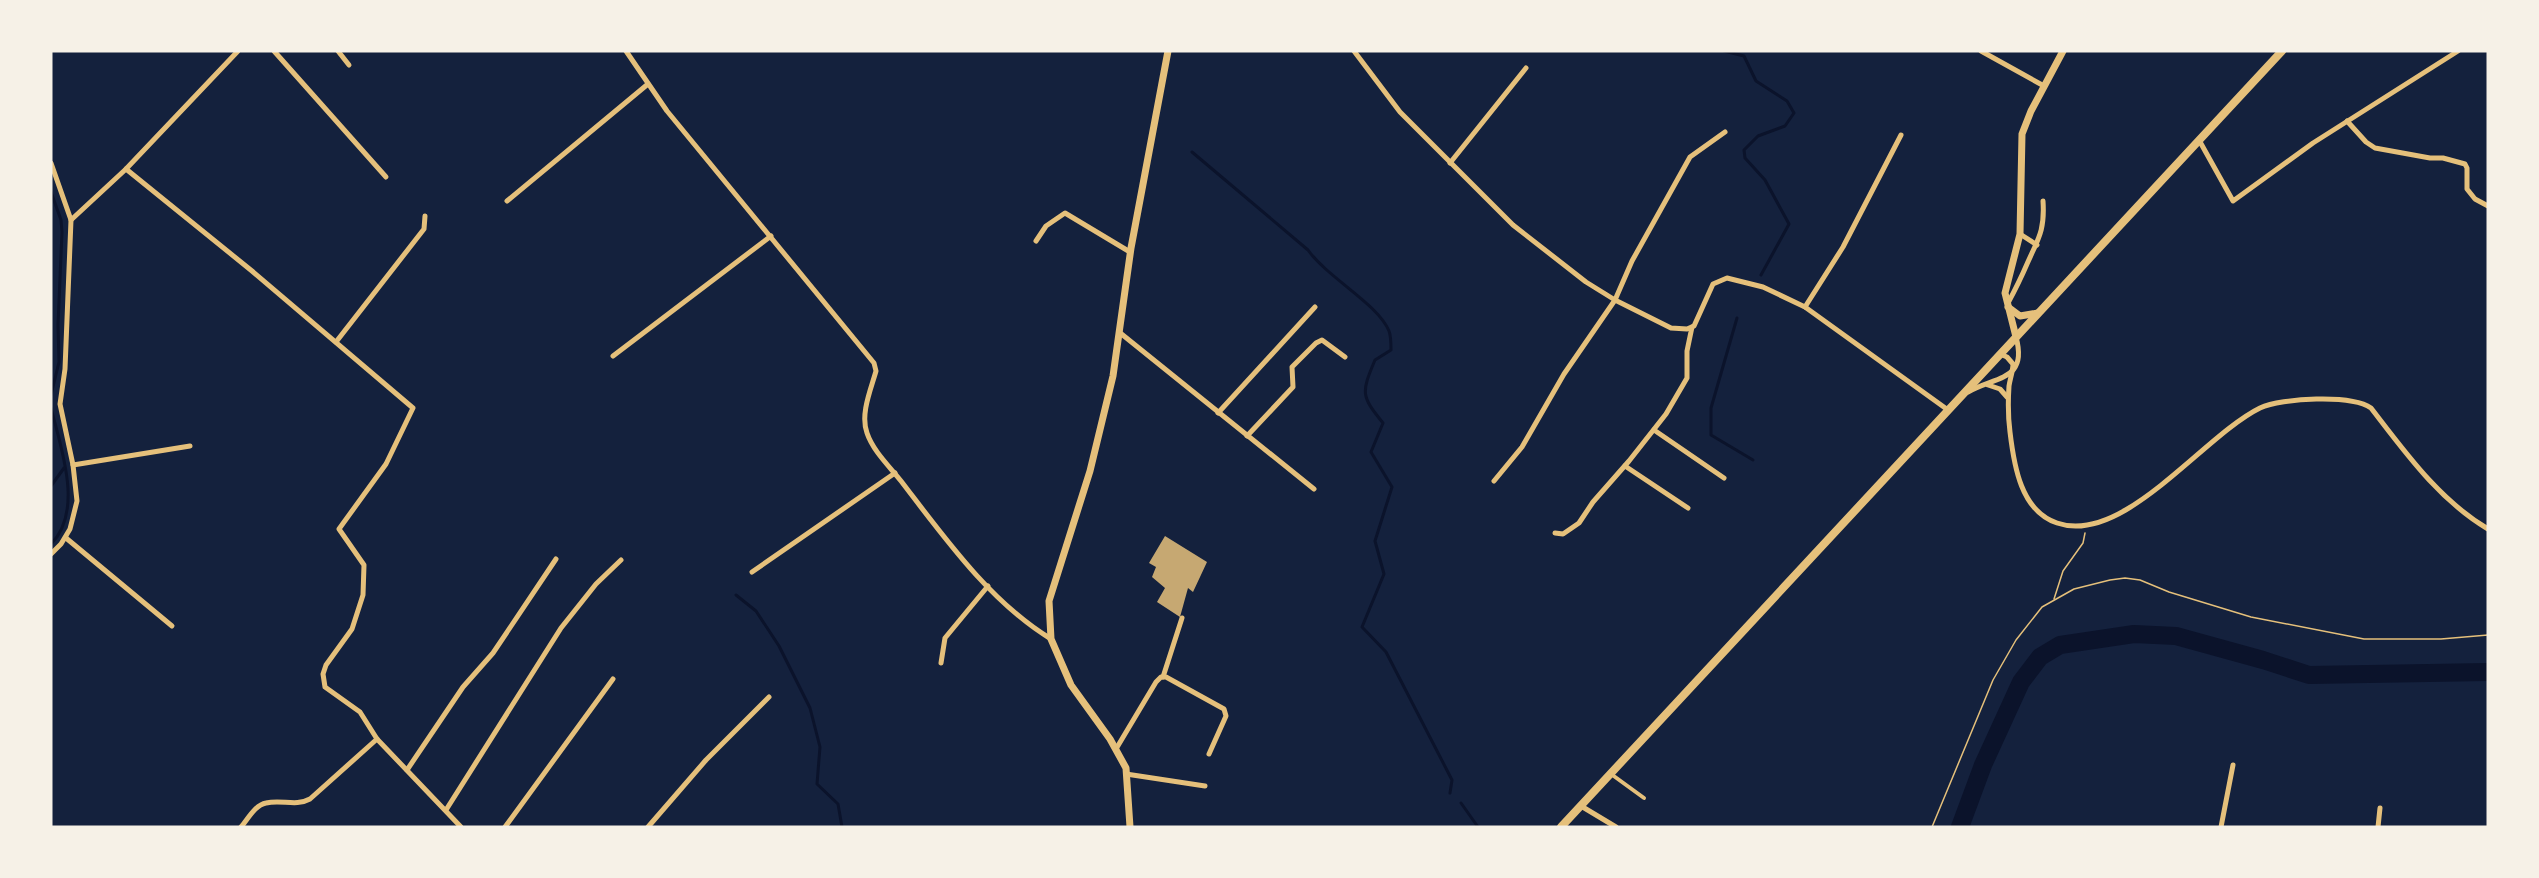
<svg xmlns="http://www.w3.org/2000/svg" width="2539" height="878" font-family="Signika,sans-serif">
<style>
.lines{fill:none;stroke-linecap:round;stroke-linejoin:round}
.stream{stroke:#0b132b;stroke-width:3}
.river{stroke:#0b132b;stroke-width:18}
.building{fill:#c6a872}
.path{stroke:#e5c07b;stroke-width:1.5}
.pedestrian{stroke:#e5c07b;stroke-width:4}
.minor{stroke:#e5c07b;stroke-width:5}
.secondary{stroke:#e5c07b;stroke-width:7}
.primary{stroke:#e5c07b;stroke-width:8}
</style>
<rect width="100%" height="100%" fill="#14213d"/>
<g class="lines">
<g class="stream">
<polyline points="1724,51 1744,56 1756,81 1787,101 1794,113 1785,126 1758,136 1744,150 1745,158 1765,180 1789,224 1761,275"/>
<path d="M1192,152L1308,250C1328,278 1378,304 1389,331C1391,336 1391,344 1391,350L1375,360C1361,393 1361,396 1383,423L1371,452L1392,487L1375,541L1384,574L1362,627L1386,652L1452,780L1450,793"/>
<polyline points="51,192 61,220 62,232 58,325 59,362 51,395"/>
<polyline points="1737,318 1711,408 1711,435 1753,460"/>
<path d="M51,408C61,448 84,511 51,544"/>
<polyline points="51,486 64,468"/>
<polyline points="736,595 756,611 779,646 810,708 820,747 817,784 838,804 842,827"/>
<polyline points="1461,803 1478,827"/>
</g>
<polyline class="river" points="1960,827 1983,765 2021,682 2040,657 2060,645 2134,634 2176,636 2263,660 2309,675 2488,672"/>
</g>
<polygon class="building" points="1165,536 1207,562 1193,592 1188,588 1180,617 1157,602 1165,588 1152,577 1156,567 1149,563"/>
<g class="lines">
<g class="path">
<polyline points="2054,599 2063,571 2083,543 2085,533"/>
<polyline points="1932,827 1993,680 2016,640 2042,607 2074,589 2110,580 2125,578 2140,580 2169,592 2251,617 2364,639 2441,639 2488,635"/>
</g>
<polyline class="pedestrian" points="1611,774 1644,798"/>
<g class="minor">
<polyline points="274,51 386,177"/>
<polyline points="338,51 349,65"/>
<path d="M626,51L667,111L874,363L876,371C871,389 860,414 867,433C873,451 890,467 901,481C944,537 990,602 1051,639"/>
<polyline points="1354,51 1400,112 1513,225 1586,282 1615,300 1671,328 1687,329 1694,326 1713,284 1727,278 1763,287 1805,307 1948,410"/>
<polyline points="1981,51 2044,86"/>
<polyline points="2347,121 2366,142 2375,148 2430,158 2443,158 2465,164 2467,168 2467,189 2475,199 2488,206"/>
<polyline points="2199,140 2233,201 2313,143 2458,51"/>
<polyline points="51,163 71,220 65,369 60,404 73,465 77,501 70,529 61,544 51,554"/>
<polyline points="1450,163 1526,68"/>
<polyline points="126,169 252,271 413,408 386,464 339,529 364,565 363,595 352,629 326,665 323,674 325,687 360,712 377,739 461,827"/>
<polyline points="507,201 648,84"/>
<polyline points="71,220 126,169 238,51"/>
<polyline points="2020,234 2037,245"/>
<polyline points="1036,241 1046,226 1065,213 1130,252"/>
<path d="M2008,303C2015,290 2021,278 2027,264C2038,239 2045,231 2043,201"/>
<polyline points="1805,307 1843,247 1901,135"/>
<polyline points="1119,332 1314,489"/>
<polyline points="336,342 424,229 425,216"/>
<path d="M2000,354L2007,357L2013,364C2013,371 2010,379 2009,386C2008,401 2008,417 2010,432C2014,466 2021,511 2057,523C2123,546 2203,436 2260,408C2282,398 2351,394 2371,408C2405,452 2439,500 2488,529"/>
<polyline points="613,356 771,236"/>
<polyline points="1988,385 2000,389 2007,397"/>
<path d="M1968,392C1996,376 2028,381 2016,337"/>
<polyline points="1218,413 1315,307"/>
<polyline points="1654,430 1724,478"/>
<polyline points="1247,436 1293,387 1292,367 1316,343 1322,340 1345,357"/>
<polyline points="73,465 190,446"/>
<polyline points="1625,466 1688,508"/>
<polyline points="1494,481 1522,447 1564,374 1615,300 1632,261 1690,157 1725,132"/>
<polyline points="1555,533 1563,534 1579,523 1593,502 1629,461 1666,414 1687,378 1687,351 1692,327"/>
<polyline points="66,538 172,626"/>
<polyline points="752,572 895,473"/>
<polyline points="941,663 945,638 988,586"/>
<polyline points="1163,677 1182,618"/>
<polyline points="1116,749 1156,682 1161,677 1166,677 1224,709 1226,716 1209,754"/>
<polyline points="407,770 463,687 493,653 556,559"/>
<polyline points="1126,774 1205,786"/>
<polyline points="1581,806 1616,827"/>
<polyline points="446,810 561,628 596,584 621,560"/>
<path d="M241,827C248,819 255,805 266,803C282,799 295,807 310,799L377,739"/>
<polyline points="505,827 613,679"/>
<polyline points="648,827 706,760 769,697"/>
<polyline points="2221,827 2233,765"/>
<polyline points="2378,827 2380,808"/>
</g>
<g class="secondary">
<polyline points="2008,307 2020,316 2038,313"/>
<polyline points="2016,337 2005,293 2020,234 2022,134 2031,111 2063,51"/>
<polyline points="1130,827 1126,768 1110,739 1071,685 1051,639 1049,601 1090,471 1113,376 1131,248 1168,51"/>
</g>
<polyline class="primary" points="1561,827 2282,51"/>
</g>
<rect width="2539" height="878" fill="none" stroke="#f6f1e7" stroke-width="105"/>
</svg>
